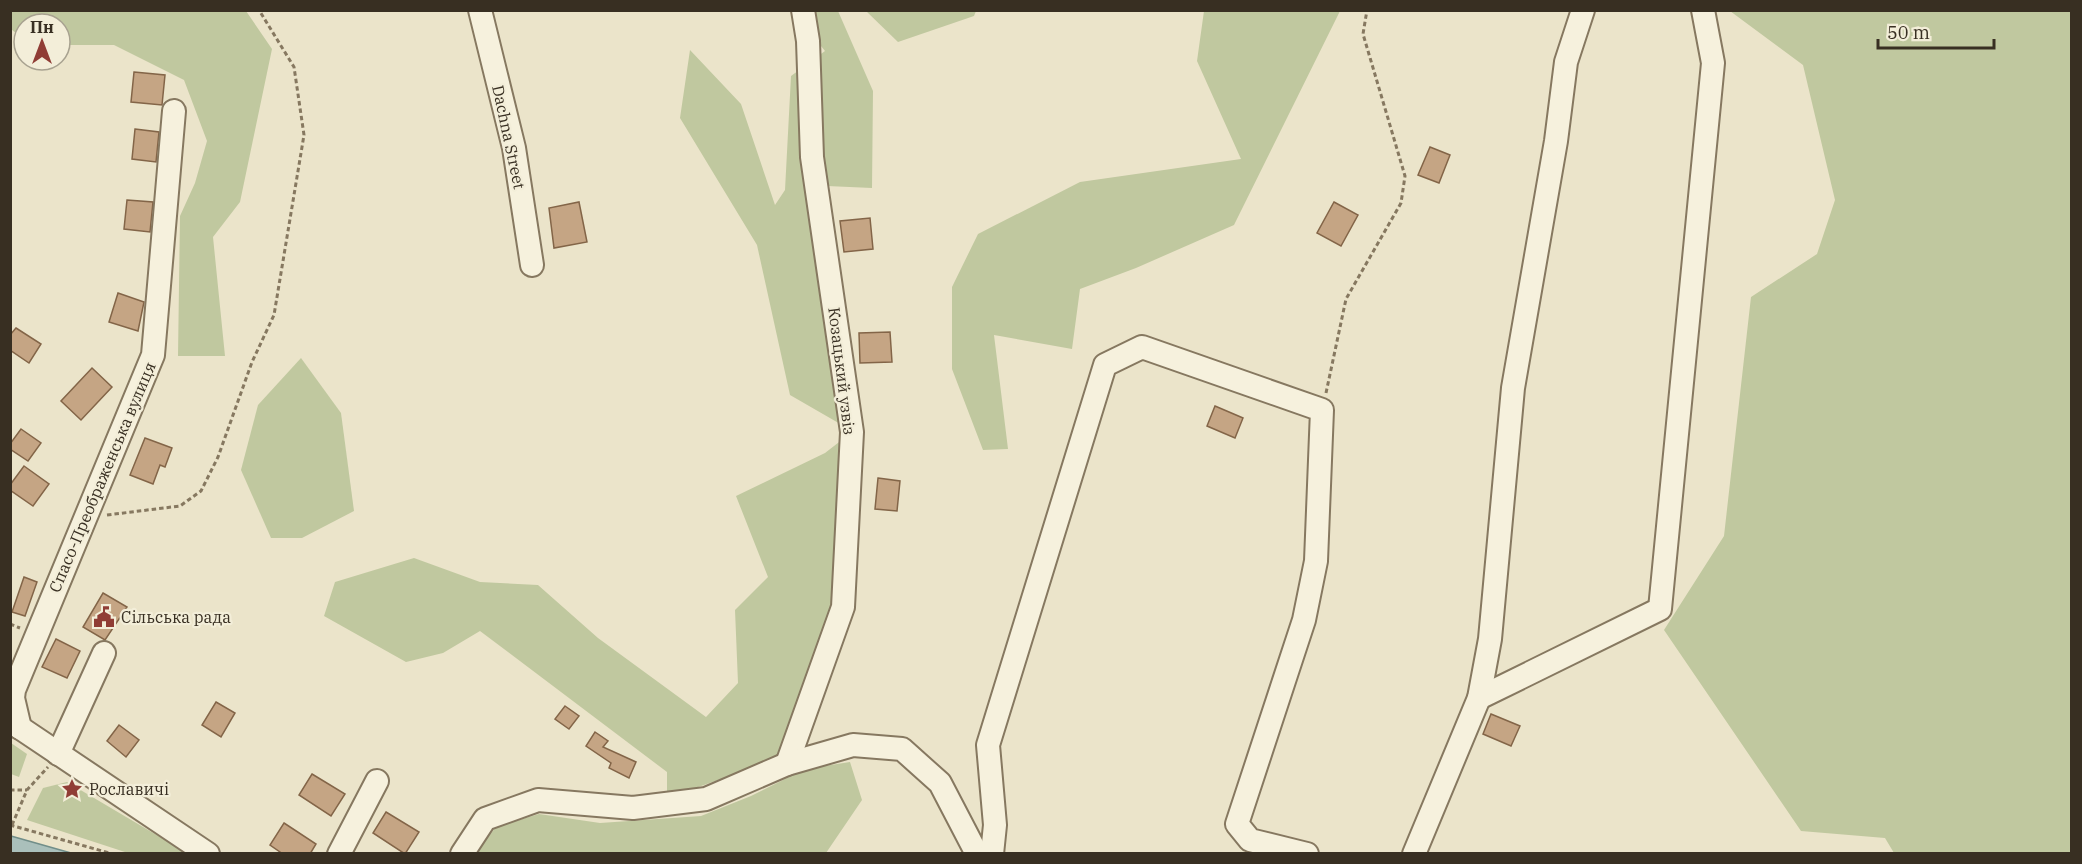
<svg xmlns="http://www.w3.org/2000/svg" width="2082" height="864" font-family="'IBM Plex Serif',serif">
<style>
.green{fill:#c0c89f}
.water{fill:#aac0bb;stroke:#718e89;stroke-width:1.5}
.building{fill:#c5a584;stroke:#836548;stroke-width:1.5}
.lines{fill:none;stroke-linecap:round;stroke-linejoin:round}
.minor-casing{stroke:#867860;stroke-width:26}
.path{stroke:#867860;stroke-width:3;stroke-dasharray:4.5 3;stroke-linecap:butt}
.minor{stroke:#f6f1dd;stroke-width:22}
.labels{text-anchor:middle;stroke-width:4.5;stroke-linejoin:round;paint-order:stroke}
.street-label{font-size:16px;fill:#382f22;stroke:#f3eed9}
.poi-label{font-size:16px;fill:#382f22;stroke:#f3eed9;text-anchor:start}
</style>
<rect width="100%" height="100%" fill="#ebe4ca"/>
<g class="green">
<polygon points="11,10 246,11 272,49 240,202 213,237 225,356 178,356 180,216 195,183 207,141 184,80 114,45 60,45 60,24 24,24 24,40 11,29"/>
<polygon points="793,11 838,11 873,91 872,188 827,186 842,425 790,395 757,245 680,118 690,50 741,104 775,205 785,190 791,76 825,51"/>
<polygon points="866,11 976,11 974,16 898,42"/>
<polygon points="1204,11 1340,11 1234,225 1136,268 1080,289 1072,349 994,335 1008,449 983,450 952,369 952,287 978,234 1080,182 1241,159 1197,61"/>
<polygon points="1730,11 2071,11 2071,853 1894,853 1885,838 1801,831 1664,630 1724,536 1751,297 1817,254 1835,200 1803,65"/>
<polygon points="301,358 341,413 354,511 302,538 271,538 241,470 258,405"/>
<polygon points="852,432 843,607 790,751 755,767 667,798 667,772 480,631 443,653 406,662 324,616 335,582 414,558 480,582 538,585 598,638 706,717 738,683 735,610 768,577 736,496 825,453"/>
<polygon points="11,743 27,754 19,777 11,774"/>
<polygon points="850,762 862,800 826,853 475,854 496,827 539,814 600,823 701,816 751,796 805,769"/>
<polygon points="67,782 187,853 128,853 27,820 43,788"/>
</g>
<polygon class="water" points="11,836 71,853 11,853"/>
<g class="building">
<polygon points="134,72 165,75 162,105 131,102"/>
<polygon points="135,129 159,132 156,162 132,159"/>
<polygon points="1430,147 1450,155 1439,183 1418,175"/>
<polygon points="127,200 153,202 150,232 124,229"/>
<polygon points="579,202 587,242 554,248 549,208"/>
<polygon points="1334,202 1358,215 1341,246 1317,233"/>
<polygon points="870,218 873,249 844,252 840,221"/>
<polygon points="118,293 144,302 138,331 109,322"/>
<polygon points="16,328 41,344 29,363 10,350 10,335"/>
<polygon points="890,332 892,362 860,363 859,333"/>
<polygon points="92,368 112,387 81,420 61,401"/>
<polygon points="1215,406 1243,418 1235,438 1207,426"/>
<polygon points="21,429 41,443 28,461 10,449 10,444"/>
<polygon points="145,438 172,448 165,467 160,465 153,484 130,475"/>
<polygon points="24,466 49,484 33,506 10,490 10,485"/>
<polygon points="878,478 900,481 897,511 875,509"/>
<polygon points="24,577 37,582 25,616 12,612"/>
<polygon points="103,593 127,607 105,640 83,627"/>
<polygon points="56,639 80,651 67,678 42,667"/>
<polygon points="216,702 235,713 221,737 202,725"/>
<polygon points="565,706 579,716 569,729 555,719"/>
<polygon points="1491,714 1520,726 1511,746 1483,734"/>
<polygon points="119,725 139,740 126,757 107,741"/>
<polygon points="595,732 608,741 603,747 636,762 629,778 609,768 611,763 586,746"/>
<polygon points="312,774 345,794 331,816 299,795"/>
<polygon points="386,812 419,832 405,854 373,833"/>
<polygon points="284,823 316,844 310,854 283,854 270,845"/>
</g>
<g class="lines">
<defs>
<g id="minor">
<polyline points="480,10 514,148 532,265"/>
<polyline points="1479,698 1660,609 1713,63 1703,10"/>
<polyline points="10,721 208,854"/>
<polyline points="20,728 13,698 14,690 153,355 174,111"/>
<polyline points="58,754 104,653"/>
<polyline points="787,764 843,607 852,432 812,157 808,41 803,10"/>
<polyline points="339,854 377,781"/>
<polyline points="462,854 485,819 538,800 633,808 706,799 787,764 853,745 902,749 940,783 977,854"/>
<polyline points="992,854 995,825 988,745 1105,365 1142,347 1322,410 1316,561 1304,620 1237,824 1250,840 1307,854"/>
<polyline points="1414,854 1479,698 1490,639 1513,388 1556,141 1566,62 1583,10"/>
</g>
</defs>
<use href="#minor" class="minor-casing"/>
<g class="path">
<polyline points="1326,393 1346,299 1401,203 1405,176 1363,34 1367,10"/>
<polyline points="107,515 180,506 201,491 218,457 252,362 274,315 304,135 294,67 259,10"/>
<polyline points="10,624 20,628"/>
<polyline points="10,790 27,790"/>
<polyline points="10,825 113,854"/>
<polyline points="12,825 27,790 48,767"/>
</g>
<use href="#minor" class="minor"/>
</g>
<defs>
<symbol id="civic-bare" viewBox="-9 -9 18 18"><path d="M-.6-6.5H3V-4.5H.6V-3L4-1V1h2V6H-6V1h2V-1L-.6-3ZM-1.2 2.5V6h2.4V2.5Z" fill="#903d35" stroke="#f3eed9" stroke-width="2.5" paint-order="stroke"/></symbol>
<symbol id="sight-bare" viewBox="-9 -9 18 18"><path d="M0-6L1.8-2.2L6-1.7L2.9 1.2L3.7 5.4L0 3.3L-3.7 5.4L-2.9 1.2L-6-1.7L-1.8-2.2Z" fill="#903d35" stroke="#f3eed9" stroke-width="2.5" paint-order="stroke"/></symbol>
</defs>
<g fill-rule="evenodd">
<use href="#civic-bare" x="89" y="602" width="30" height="30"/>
<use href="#sight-bare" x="57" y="774" width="30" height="30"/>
</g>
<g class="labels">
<g class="street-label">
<text transform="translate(509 137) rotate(78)" y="6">Dachna Street</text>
<text transform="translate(842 371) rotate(83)" y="6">Козацький узвіз</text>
<text transform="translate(102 477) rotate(-67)" y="6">Спасо-Преображенська вулиця</text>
</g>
<g class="poi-label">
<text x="121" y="623">Сільська рада</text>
<text x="89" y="795">Рославичі</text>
</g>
</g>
<rect width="2082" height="864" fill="none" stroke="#382f22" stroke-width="24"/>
<g transform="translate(42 42)"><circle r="28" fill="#f3eed9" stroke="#a8a290" stroke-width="1.5"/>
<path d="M0-4.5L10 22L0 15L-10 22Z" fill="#903d35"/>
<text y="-9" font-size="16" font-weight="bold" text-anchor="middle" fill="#382f22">Пн</text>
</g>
<path d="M1878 39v9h116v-9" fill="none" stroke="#382f22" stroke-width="3"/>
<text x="1887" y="39" font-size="18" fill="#382f22" stroke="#f3eed9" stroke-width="4.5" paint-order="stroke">50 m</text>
</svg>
